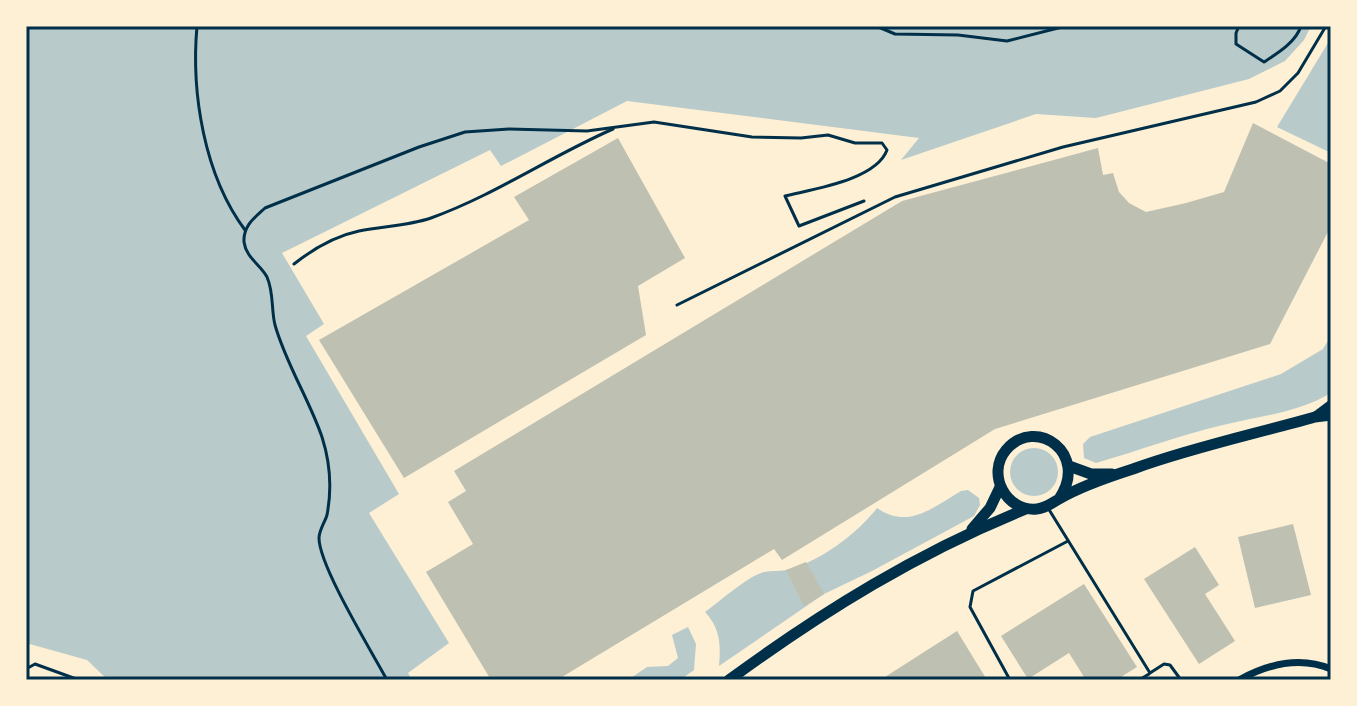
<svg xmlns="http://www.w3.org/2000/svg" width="1357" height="706" font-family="Spectral,serif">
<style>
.green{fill:#b9caca}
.building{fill:#bec0b2}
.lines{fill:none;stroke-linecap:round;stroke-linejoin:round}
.path{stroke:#003049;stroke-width:3}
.service{stroke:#003049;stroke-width:3}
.minor{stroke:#003049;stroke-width:7}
.secondary{stroke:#003049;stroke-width:10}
.primary{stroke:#003049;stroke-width:11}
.neatline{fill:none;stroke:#003049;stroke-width:3}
</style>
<rect width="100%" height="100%" fill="#fdf0d5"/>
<g class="green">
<polygon points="26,26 1311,26 1304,40 1285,61 1249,79 1096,118 1036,114 901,160 919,138 627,101 501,166 490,150 282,253 324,324 306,336 399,494 369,513 449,643 408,673 412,680 108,680 87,660 26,643"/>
<polygon points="1331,38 1331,153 1277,127"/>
<path d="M1331,336V393C1297,413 1260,416 1223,425C1180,435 1138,451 1096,463L1084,458L1083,444L1090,437L1281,374L1323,349Z"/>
<circle cx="1034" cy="472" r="24"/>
<path d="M968,490L979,498L980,505L974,516L872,571L824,594L719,666C721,644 720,628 705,612C719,602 746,578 761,573C768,570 778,572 786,570C818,563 857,534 877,508C909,530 933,507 961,491Z"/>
<polygon points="688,627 696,644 694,670 680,680 628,680 647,667 668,666 678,658 672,635"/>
</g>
<g class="building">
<polygon points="1253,123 1331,164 1331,226 1270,344 995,429 782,560 774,549 557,680 491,680 426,572 473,544 448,502 466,491 454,471 902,201 1098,148 1103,175 1113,173 1119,192 1129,203 1146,212 1186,203 1224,192"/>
<polygon points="618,138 685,258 638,286 646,335 404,478 319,340 529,220 514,197"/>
<polygon points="1293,524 1311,595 1255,608 1238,537"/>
<polygon points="1195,547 1219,585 1205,594 1235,641 1199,664 1144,579"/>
<polygon points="806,562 824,594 804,606 786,570"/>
<polygon points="1084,584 1137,667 1116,680 1086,680 1069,653 1028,679 1001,636"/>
<polygon points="957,631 987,680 887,680 885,677"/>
</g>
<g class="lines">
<g class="path">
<path d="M197,26C191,93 204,175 245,230"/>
<polyline points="876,26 895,34 958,35 1007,41 1066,26"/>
<path d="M1239,26L1236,33V44L1264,62C1278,53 1296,42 1301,26"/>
<path d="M294,264C313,249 335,236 359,231C383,226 408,226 431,218C495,195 551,156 613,129"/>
<polyline points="26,669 35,664 79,680"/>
<path d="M387,680C372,652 319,566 319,538C319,530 325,522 327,515C332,489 330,462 322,437C309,399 286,364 275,325C271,309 274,293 267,277C261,265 246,258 244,242C243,226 254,218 265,208L419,147L465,132L509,129L587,131L654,122L752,137L801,138L828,135L855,143H882L887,150C876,180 813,189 785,196L799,226L864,201"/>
</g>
<g class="service">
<polyline points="677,305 895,197 1063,147 1256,102 1280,91 1298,73 1326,26"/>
<polyline points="1048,508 1150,673 1164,664 1170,665 1181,680"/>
<polyline points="1010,680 970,607 973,591 1068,541"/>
<polyline points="1139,680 1149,674"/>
</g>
<path class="minor" d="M1239,680C1268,664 1300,656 1331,669"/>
<polyline class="secondary" points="1315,417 1331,405"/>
<g class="primary">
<polyline points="1069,466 1091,474 1112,474"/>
<path d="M1059,499C1090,454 1036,415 1006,450C986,474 1006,512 1037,509C1046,508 1052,503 1059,499C1081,486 1108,477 1133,469C1190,448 1255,434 1315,417L1331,415"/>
<polyline points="972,529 990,508 1000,487"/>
<path d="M729,680C823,611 919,552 1026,509"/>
</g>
</g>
<rect width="1357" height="706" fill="none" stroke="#fdf0d5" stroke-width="56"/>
<rect x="28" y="28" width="1301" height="650" class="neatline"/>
</svg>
